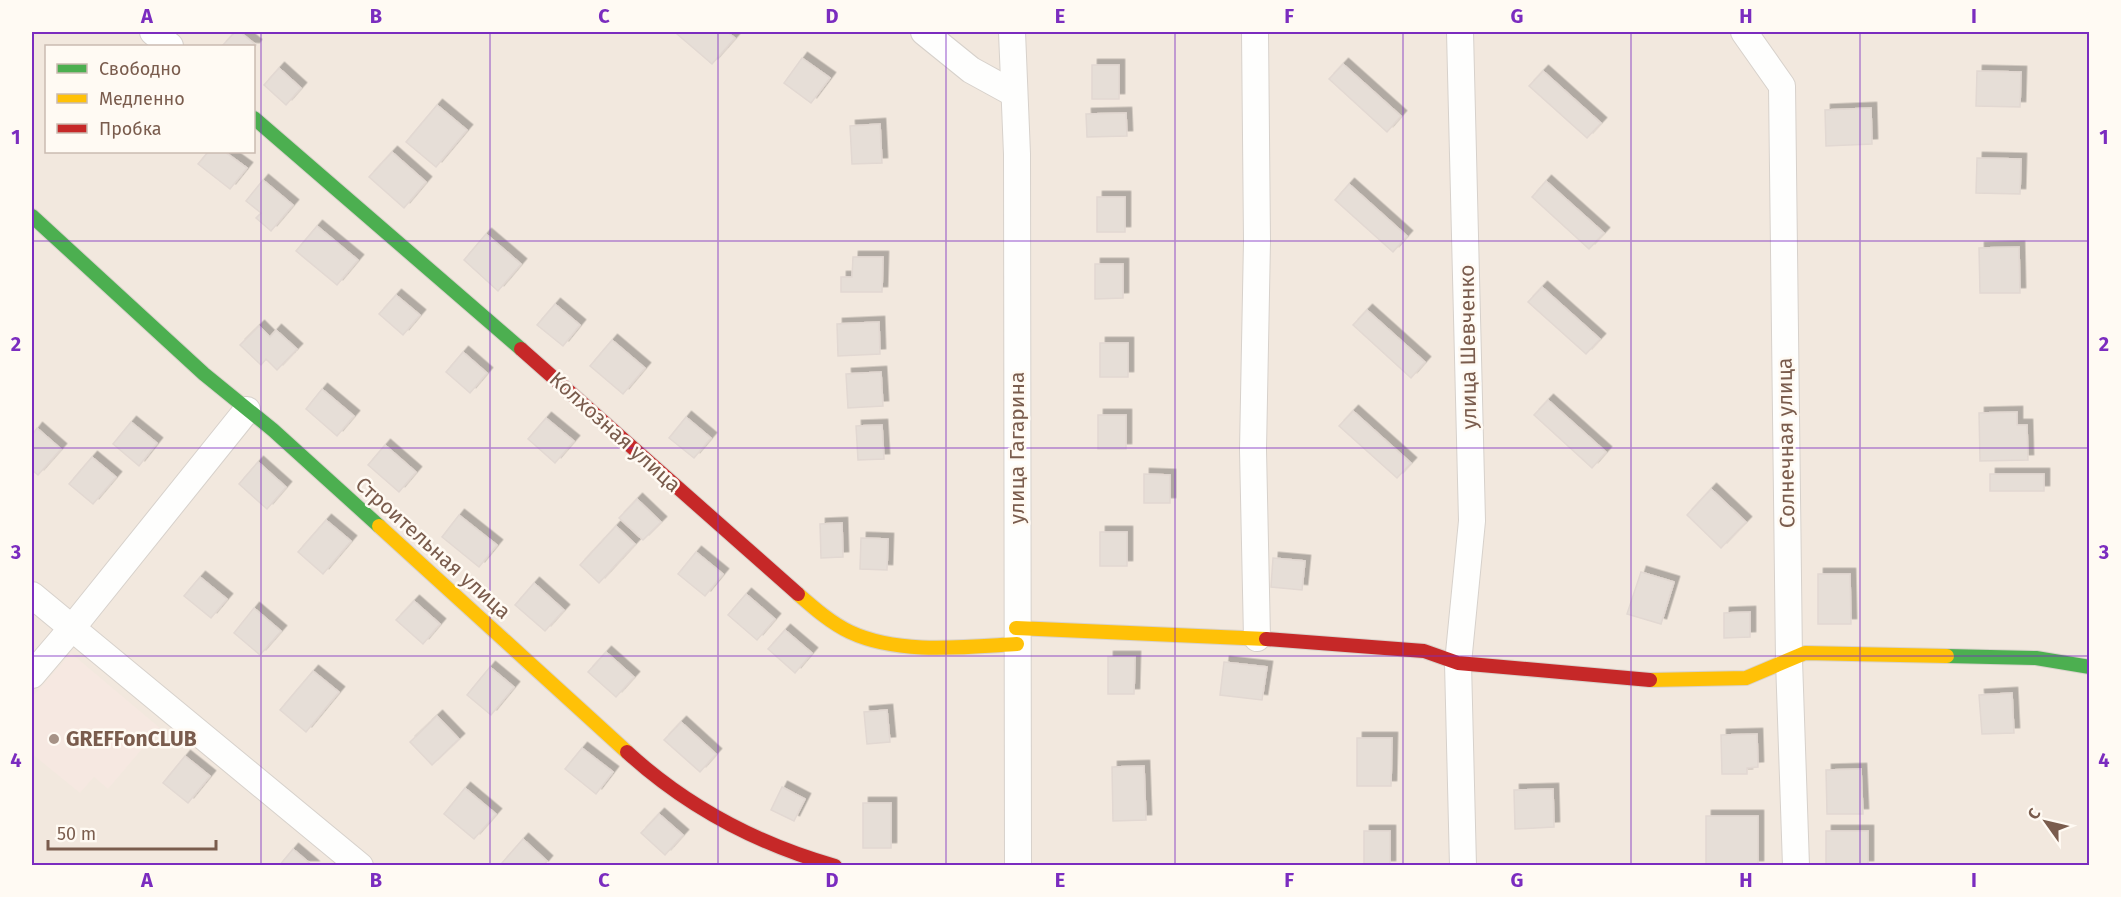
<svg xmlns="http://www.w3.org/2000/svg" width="2121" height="897" font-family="'Fira Sans',sans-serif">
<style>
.residential{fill:#f2e8de;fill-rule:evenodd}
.commercial{fill:#f6e8e1}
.building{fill:#e6ded7;stroke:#e2d8d2;stroke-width:1.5;filter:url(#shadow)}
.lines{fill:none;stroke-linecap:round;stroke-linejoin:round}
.street-casing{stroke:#d7d1cb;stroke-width:28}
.fast-casing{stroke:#d9d2cb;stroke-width:16}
.slow-casing{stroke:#d9d2cb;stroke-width:16}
.jam-casing{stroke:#d9d2cb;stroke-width:16}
.street{stroke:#fefefd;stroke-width:26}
.fast{stroke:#4caf50;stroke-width:14}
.slow{stroke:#ffc107;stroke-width:14}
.jam{stroke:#c62828;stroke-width:14}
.grid{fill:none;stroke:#7b2cbf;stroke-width:1.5;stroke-opacity:0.55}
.poi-dot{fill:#a69286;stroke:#fffaf3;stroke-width:2}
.labels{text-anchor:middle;stroke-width:5;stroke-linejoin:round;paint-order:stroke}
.street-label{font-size:21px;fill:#7a5c4d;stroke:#fffaf3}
.poi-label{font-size:21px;font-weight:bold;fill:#7a5c4d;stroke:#fffaf3;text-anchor:start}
.neatline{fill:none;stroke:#7b2cbf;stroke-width:2}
.grid-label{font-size:20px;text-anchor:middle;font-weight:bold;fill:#7b2cbf}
</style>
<defs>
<filter id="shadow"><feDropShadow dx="5.5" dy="-5.5" stdDeviation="0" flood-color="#0004"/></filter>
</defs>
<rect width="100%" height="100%" fill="#f9f5f0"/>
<path class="residential" d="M32,32H2089V865H32ZM46,46H254V152H46Z"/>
<polygon class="commercial" points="71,653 160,728 108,789 94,777 80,793 32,754 32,697"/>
<g class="building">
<polygon points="235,32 240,32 256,45 254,48 222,46"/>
<polygon points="679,32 727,32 735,38 712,64 677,34"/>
<polygon points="802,58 830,78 811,103 784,83"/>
<polygon points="1343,64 1401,116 1387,132 1329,79"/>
<rect x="1092" y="65" width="27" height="34"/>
<polygon points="279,68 301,88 286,105 264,85"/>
<polygon points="1543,71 1601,123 1587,138 1529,86"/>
<polygon points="1977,71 2021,72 2020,107 1976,106"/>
<polygon points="437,105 467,130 436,167 406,142"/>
<polygon points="1871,108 1872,144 1826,146 1825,110"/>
<polygon points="1126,113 1127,136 1087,137 1086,114"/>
<polygon points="880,124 882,163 852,164 850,126"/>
<polygon points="208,152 225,152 247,168 230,189 198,164"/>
<polygon points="392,152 426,182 404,208 369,177"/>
<polygon points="1977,158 2021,159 2020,194 1976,193"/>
<polygon points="263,180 293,205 271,231 256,218 261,213 246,201"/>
<polygon points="1546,181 1604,233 1589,249 1532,197"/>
<polygon points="1349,184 1407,236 1393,252 1335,200"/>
<rect x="1097" y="197" width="28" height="35"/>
<polygon points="317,226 358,260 337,285 296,251"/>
<polygon points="486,234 521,264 498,291 464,260"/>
<polygon points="2019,247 2020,293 1980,293 1979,248"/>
<polygon points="853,257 883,257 882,292 841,292 841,277 852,277"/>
<polygon points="1095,264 1123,264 1123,298 1095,299"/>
<polygon points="1542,287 1600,339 1586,354 1528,302"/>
<polygon points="396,295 420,315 403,335 379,314"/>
<polygon points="555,304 580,325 563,346 537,325"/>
<polygon points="1367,310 1425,362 1411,378 1353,325"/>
<polygon points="879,322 880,354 838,356 837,324"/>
<polygon points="259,326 270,337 276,330 297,349 277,370 266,359 261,365 240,345"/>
<polygon points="612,340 645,368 623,394 590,366"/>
<rect x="1100" y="343" width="28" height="34"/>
<polygon points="463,352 487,373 470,393 446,372"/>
<polygon points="881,372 883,406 848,408 846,374"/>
<polygon points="322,389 354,416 337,436 306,409"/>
<polygon points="1548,400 1606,452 1592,468 1534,415"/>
<polygon points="1353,411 1411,463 1397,478 1339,426"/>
<polygon points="2017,412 2017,425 2027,425 2028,460 1980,461 1979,413"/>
<rect x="1098" y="415" width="28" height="34"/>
<polygon points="686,417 711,438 694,458 669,438"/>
<polygon points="546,418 574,441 555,463 528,439"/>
<polygon points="131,422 157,443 139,466 113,444"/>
<polygon points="882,425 884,459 858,460 856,426"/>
<polygon points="37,428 61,449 38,475 32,470 32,435"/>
<polygon points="385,445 416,472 399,492 368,465"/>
<polygon points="92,457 116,477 93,504 69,484"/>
<polygon points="258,462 286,487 267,509 239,484"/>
<polygon points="1144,474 1170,475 1170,503 1144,503"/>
<rect x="1990" y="474" width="54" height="17"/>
<polygon points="1711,489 1746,522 1721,548 1687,515"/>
<polygon points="637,499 661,522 643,540 619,518"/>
<polygon points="459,515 497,545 479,567 442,537"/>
<polygon points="326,520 351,541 323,574 298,552"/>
<polygon points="842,523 843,557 821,558 820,524"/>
<polygon points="616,526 635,544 599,583 580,565"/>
<rect x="1100" y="532" width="27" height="34"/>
<polygon points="861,538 888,539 887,570 860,569"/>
<polygon points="696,552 723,574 705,596 678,574"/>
<polygon points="1273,558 1305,561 1302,590 1271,587"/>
<polygon points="1641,572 1674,582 1661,624 1627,614"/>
<polygon points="1818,574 1850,574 1851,624 1818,624"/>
<polygon points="200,577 227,599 211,618 184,596"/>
<polygon points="534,583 564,610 545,631 515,605"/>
<polygon points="746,594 775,619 757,640 728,615"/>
<polygon points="414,601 440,624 423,644 396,620"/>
<polygon points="254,608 281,631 260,655 234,633"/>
<polygon points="1750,612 1750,637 1724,638 1724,613"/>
<polygon points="785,630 812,653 795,673 768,649"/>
<polygon points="606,652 634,677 616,697 588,672"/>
<polygon points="1108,657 1135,657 1134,694 1108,694"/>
<polygon points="1224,662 1267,667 1262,700 1220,695"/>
<polygon points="490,667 514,687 491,715 467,695"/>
<polygon points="313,671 339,692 306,732 280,710"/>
<polygon points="2012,693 2014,733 1982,734 1979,695"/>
<polygon points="887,710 890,742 867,744 864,712"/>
<polygon points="437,716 459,739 432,765 410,742"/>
<polygon points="681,722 716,754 700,772 664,740"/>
<polygon points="1757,734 1758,767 1747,768 1747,774 1722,774 1721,735"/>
<polygon points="1357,738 1392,738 1391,786 1357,786"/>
<polygon points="582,748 613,772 596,794 565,769"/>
<polygon points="185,756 210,776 188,803 163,783"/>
<polygon points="1144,766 1146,820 1113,821 1112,767"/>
<polygon points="1861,769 1863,814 1827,814 1826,770"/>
<polygon points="782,787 805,799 794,821 771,810"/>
<polygon points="465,788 496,814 474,839 444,814"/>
<polygon points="1553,789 1554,827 1515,829 1514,790"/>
<rect x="863" y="803" width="28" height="45"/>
<polygon points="659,814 683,835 665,855 641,833"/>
<rect x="1706" y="816" width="52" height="50"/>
<rect x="1364" y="831" width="26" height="35"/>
<rect x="1826" y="831" width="42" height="35"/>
<polygon points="523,839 547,861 543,866 505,866 502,863"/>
<polygon points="293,849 313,866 279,866"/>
</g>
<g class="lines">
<defs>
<g id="street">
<polyline points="153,32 170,46"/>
<polyline points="924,32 971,70 1013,93"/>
<polyline points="1012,32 1017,154 1018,866"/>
<polyline points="1255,32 1257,241 1253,450 1257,638"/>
<polyline points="1460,32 1472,521 1458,663 1463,866"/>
<polyline points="1744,32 1782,86 1789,660 1796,866"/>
<polyline points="32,595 360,866"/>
<polyline points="32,675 72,628 247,410"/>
</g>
<g id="fast">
<polyline points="254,118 521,349"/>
<polyline points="32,216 204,374 273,430 379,526"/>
<polyline points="1947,656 2036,658 2090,667"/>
</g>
<g id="slow">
<polyline points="379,526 627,752"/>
<path d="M798,594C814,608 831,623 850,632C899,655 965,647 1017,644"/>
<polyline points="1016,628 1266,639"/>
<polyline points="1650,680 1746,678 1805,653 1947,656"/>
</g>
<g id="jam">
<polyline points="521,349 798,594"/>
<polyline points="1266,639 1424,651 1458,663 1650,680"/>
<path d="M627,752C686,806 758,844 835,866"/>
</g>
</defs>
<use href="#street" class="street-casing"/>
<use href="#fast" class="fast-casing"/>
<use href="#slow" class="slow-casing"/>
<use href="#jam" class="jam-casing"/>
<use href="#street" class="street"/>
<use href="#fast" class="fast"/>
<use href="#slow" class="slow"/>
<use href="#jam" class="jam"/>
</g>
<path class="grid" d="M261,32V866M490,32V866M718,32V866M946,32V866M1175,32V866M1403,32V866M1631,32V866M1860,32V866M32,241H2090M32,448H2090M32,656H2090"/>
<circle class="poi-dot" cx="54" cy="739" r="6"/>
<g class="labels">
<g class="street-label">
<text transform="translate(1468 347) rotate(-91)" y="7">улица Шевченко</text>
<text transform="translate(615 432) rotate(42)" y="7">Колхозная улица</text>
<text transform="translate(1786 443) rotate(-91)" y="7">Солнечная улица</text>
<text transform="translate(1017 448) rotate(-90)" y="7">улица Гагарина</text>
<text transform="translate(433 548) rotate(42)" y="7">Строительная улица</text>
</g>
<g class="poi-label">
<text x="66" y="746">GREFFonCLUB</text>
</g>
</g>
<rect width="2121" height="897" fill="none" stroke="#fffaf3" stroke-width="66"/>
<rect x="45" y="45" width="210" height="108" fill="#fffaf3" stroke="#cabbb1" stroke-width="1.5"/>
<rect x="57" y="64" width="30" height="9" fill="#4caf50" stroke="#cabbb1" stroke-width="1.5"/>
<text x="99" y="75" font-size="18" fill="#7a5c4d">Свободно</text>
<rect x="57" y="94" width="30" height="9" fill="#ffc107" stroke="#cabbb1" stroke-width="1.5"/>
<text x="99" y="105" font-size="18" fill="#7a5c4d">Медленно</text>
<rect x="57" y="124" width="30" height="9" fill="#c62828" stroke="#cabbb1" stroke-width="1.5"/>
<text x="99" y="135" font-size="18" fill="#7a5c4d">Пробка</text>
<g transform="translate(2046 822) rotate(304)" stroke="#fffaf3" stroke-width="4.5" paint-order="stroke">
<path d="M0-4.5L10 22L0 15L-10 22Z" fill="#7a5c4d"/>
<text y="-9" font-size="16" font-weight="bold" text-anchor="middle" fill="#7a5c4d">С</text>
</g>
<path d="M48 840v9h168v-9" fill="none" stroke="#7a5c4d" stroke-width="3"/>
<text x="57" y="840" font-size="18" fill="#7a5c4d" stroke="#fffaf3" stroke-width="4.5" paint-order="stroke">50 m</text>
<rect x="33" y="33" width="2055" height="831" class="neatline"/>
<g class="grid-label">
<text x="147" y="23">A</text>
<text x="376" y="23">B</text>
<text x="604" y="23">C</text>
<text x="832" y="23">D</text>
<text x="1060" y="23">E</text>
<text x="1289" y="23">F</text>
<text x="1517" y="23">G</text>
<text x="1746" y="23">H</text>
<text x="1974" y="23">I</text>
<text x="16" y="144">1</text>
<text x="2104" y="144">1</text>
<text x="16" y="351">2</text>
<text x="2104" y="351">2</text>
<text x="16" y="559">3</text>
<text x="2104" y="559">3</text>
<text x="16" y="767">4</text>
<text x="2104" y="767">4</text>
<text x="147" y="887">A</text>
<text x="376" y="887">B</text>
<text x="604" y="887">C</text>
<text x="832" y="887">D</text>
<text x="1060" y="887">E</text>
<text x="1289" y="887">F</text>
<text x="1517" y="887">G</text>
<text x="1746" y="887">H</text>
<text x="1974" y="887">I</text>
</g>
</svg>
